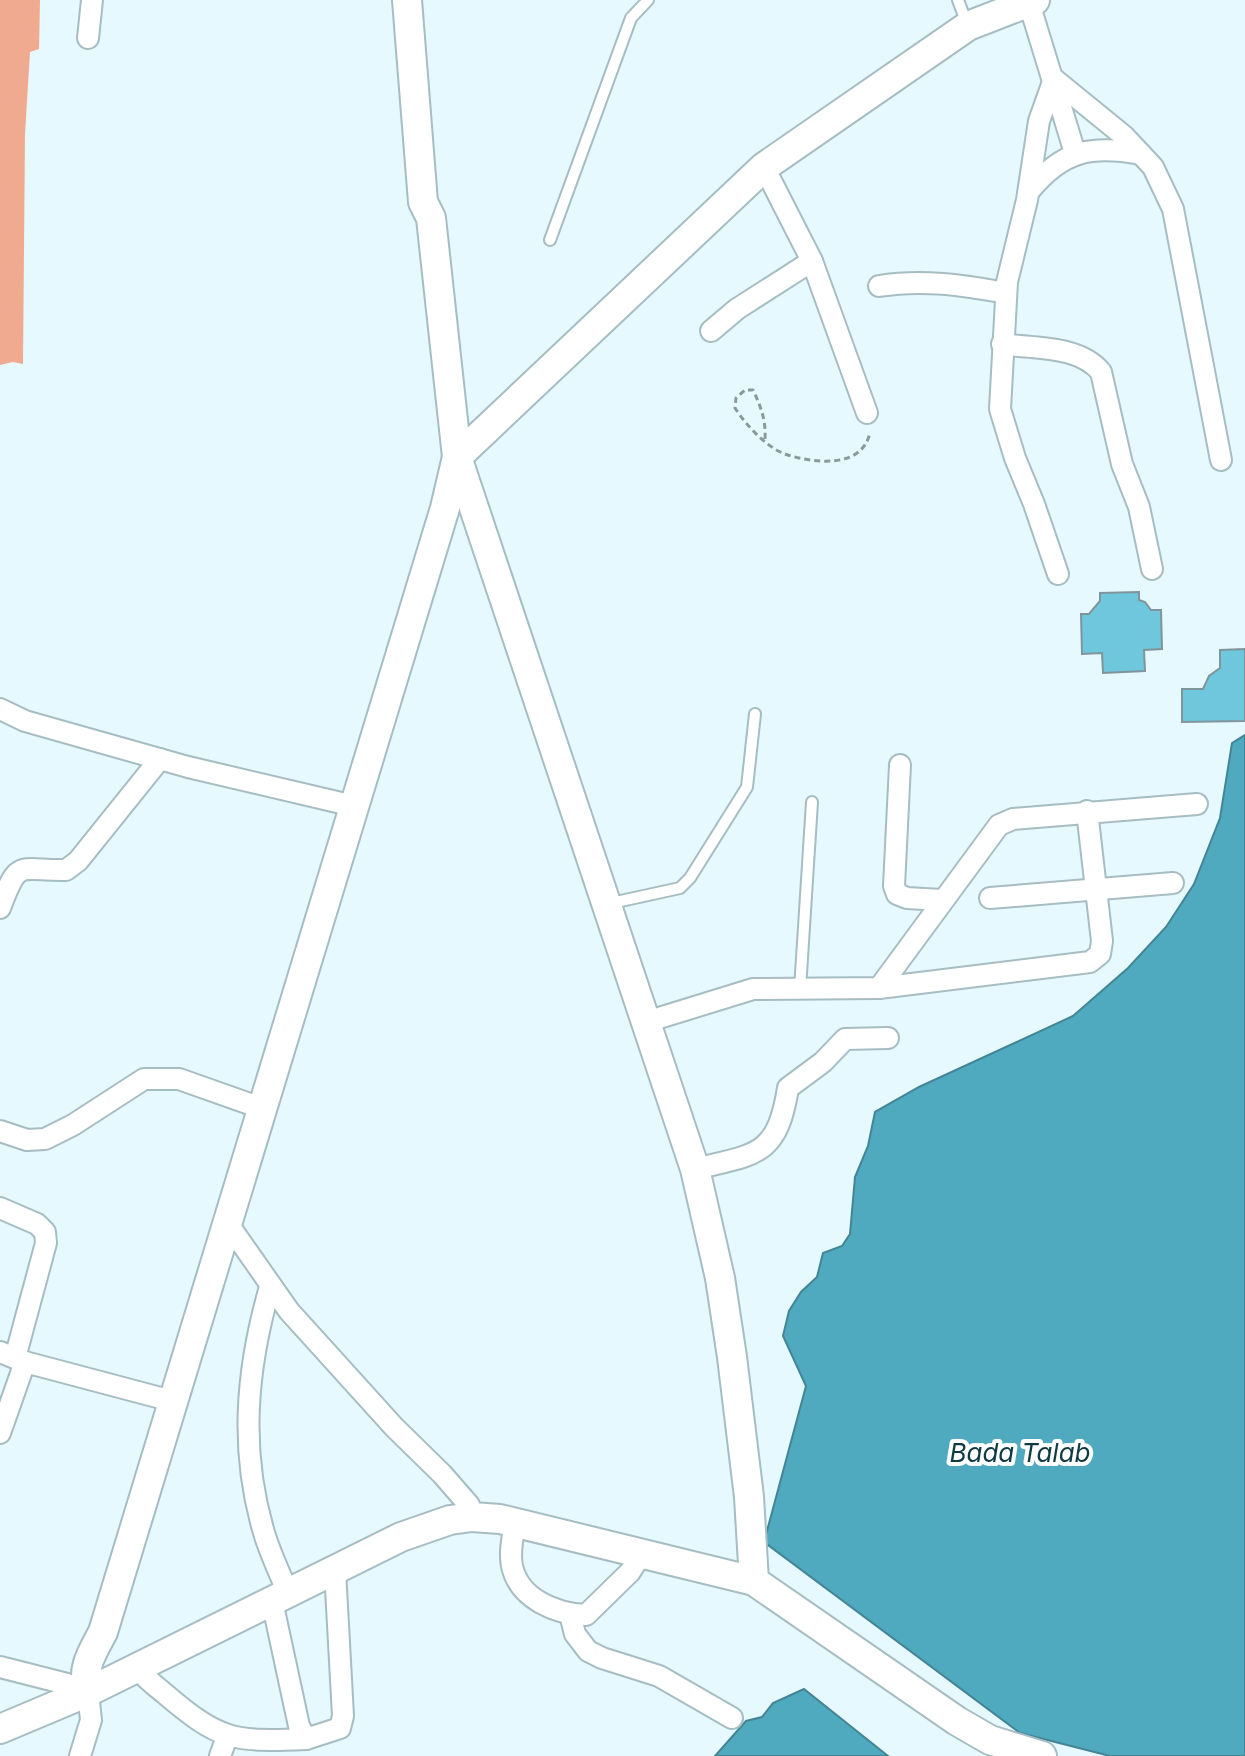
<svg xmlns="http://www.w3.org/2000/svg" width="1245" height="1756" font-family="Inter,sans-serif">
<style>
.forest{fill:#f0aa90}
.water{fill:#4faabf;stroke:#438594;stroke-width:2}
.building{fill:#6ec7dc;stroke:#7f959b;stroke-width:2}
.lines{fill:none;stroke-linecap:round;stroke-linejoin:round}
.lane-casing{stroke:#a6bdc3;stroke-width:14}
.street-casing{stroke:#a6bdc3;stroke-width:24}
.secondary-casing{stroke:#a6bdc3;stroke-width:32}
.path{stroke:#8b999d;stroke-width:3;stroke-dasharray:6 4;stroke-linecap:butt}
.lane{stroke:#fff;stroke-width:10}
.street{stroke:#fff;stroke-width:20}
.secondary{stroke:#fff;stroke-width:28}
.labels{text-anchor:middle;stroke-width:8;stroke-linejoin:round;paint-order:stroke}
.water-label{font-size:26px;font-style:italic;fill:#103a44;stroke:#fff}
</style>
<rect width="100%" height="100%" fill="#e6f9fe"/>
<polygon class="forest" points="0,0 40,0 39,49 30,52 25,134 23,364 13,362 0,365"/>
<g class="water">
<polygon points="1245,735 1245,1756 1110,1756 1020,1733 764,1542 806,1386 783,1336 789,1311 801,1292 817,1277 823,1253 842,1246 850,1234 855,1177 868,1146 875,1112 919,1087 1073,1016 1128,968 1166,927 1194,884 1220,818 1232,743"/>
<polygon points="804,1689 888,1756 715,1756 746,1721 762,1717 773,1703"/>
</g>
<g class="building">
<polygon points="1139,592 1139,600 1145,602 1151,610 1161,610 1162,649 1144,650 1145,671 1103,673 1102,653 1082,654 1081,614 1089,614 1100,601 1100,593"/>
<polygon points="1245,649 1245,721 1182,722 1182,689 1203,689 1209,676 1220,668 1220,650"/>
</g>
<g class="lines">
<defs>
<g id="lane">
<polyline points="958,0 967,24"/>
<polyline points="550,240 631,18 648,0"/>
<polyline points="607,904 680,888 690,878 747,787 755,714"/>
<polyline points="800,989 812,802"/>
</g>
<g id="street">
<polyline points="1029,3 1075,153"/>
<polyline points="88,38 92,0"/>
<polyline points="764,167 812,261 867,413"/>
<path d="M1030,190C1063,150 1092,145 1141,154"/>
<path d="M879,286C922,279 963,285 1006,293"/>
<polyline points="711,331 737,309 812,261"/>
<path d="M1002,344C1034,349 1079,345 1101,372L1122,464L1139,507L1152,569"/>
<polyline points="1058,574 1034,504 1015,458 1000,409 1007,282 1027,200 1039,121 1054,79 1124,136 1153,167 1173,209 1221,460"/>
<polyline points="0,709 25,721 188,767 354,806"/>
<polyline points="900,765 894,886 897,894 907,898 942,900"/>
<polyline points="990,898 1173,883"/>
<path d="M0,908C19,857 18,871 66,870L78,861L160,759"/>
<polyline points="879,988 999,825 1013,819 1197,804"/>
<polyline points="646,1022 753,989 879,988 1090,962 1100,954 1102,941 1087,811"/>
<polyline points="0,1131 27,1140 45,1139 73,1125 144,1079 179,1079 261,1108"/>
<path d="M695,1169C756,1154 777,1157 788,1088L823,1062L845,1039L888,1038"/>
<polyline points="0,1208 37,1224 45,1232 46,1243 15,1358"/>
<polyline points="225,1227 233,1231 289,1311 394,1427 442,1474 469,1505 472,1517"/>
<path d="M270,1287C246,1370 239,1452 265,1536C271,1555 280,1574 288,1593"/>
<polyline points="0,1352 25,1362 172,1401"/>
<polyline points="0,1433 25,1362"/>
<path d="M515,1522C513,1537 509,1551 512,1566C519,1599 556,1614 586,1615L630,1572L642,1553"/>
<polyline points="272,1601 299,1726 306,1739 340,1728 343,1716 335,1570"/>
<polyline points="570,1614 575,1634 588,1651 602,1658 659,1676 732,1718"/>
<polyline points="0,1667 67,1684"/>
<path d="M137,1668C145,1678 154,1685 164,1693C220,1741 233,1742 306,1739"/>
<polyline points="80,1756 91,1720 88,1692"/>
<polyline points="220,1756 227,1737"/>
</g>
<g id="secondary">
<polyline points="407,0 423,202 431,218 457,457 695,1169 720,1278 732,1357 749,1497 754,1581"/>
<path d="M88,1692C81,1668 92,1653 103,1632L445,508L457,457L764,167L968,26L1035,0"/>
<polyline points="0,1729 88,1692 401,1537 450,1520 472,1517 500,1519 754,1581 957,1721 990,1740 1042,1756"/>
</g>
</defs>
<use href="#lane" class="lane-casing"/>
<use href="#street" class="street-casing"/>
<use href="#secondary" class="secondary-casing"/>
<path class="path" d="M765,439C766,420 761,407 753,390H745L736,398L735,408C746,425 766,447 785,454C814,464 863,469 870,432"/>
<use href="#lane" class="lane"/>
<use href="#street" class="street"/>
<use href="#secondary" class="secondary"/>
</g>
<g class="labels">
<g class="water-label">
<text x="1020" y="1462">Bada Talab</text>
</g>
</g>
</svg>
